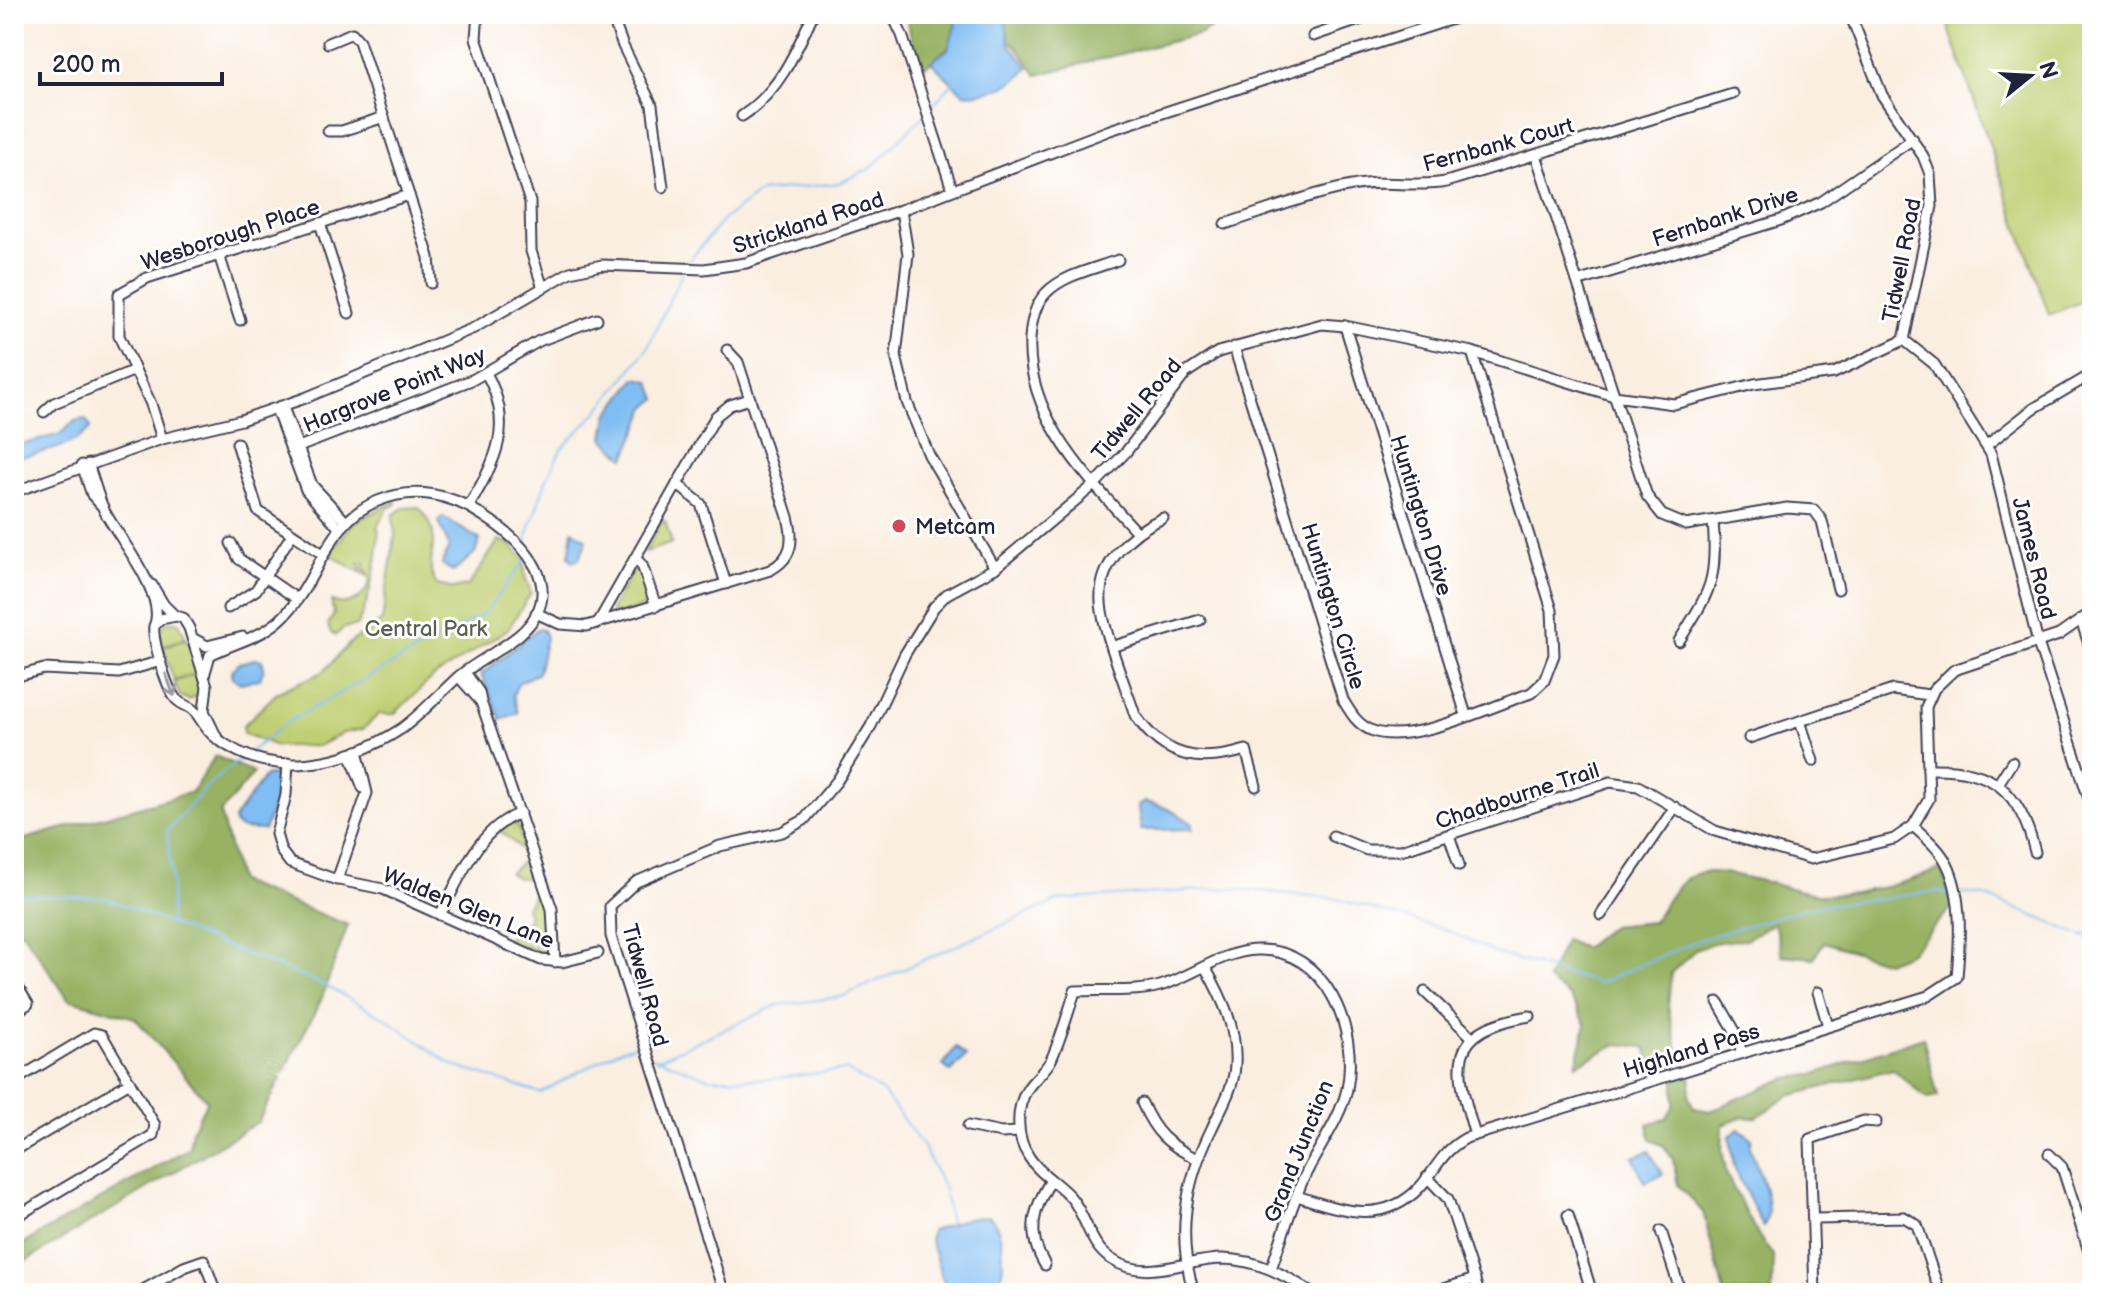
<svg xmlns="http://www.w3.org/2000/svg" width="2106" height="1307" font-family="'Balsamiq Sans',sans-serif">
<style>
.green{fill:#bfcf72;stroke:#707856;stroke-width:2}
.forest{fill:#97b264;stroke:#5c6a50;stroke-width:2}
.water{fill:#80bdf3;stroke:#517097;stroke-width:2}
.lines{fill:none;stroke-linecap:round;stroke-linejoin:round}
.stream{stroke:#80bdf3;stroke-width:2}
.minor-casing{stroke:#424154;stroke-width:13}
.minor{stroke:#fff;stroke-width:9}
.oneway{stroke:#9c9ca7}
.poi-dot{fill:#d1495b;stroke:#fff;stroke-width:3}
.labels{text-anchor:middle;stroke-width:6;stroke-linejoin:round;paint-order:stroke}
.street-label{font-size:22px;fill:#22223b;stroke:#fff}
.poi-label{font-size:22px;fill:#22223b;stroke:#fff;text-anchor:start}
.park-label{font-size:22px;fill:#595f4e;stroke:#fff}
</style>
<rect width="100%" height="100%" fill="#fff"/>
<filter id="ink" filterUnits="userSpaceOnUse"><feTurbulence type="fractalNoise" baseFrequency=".0125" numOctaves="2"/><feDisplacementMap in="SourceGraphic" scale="16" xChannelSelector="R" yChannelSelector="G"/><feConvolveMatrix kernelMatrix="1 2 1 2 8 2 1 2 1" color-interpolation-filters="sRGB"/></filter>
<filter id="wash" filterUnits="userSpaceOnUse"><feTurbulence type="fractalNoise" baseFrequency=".006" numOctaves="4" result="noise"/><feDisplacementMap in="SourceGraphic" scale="32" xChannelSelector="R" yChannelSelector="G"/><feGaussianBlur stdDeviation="1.8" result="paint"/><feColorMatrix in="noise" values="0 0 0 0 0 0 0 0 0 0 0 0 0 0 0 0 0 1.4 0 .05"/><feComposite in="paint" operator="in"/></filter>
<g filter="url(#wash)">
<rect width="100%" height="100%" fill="#faeee0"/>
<g class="green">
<polygon points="1944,14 2092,14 2092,297 2049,315"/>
<path d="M395,501L396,505L388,508L377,527C384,535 367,615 356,626L343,628L336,635L331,633L328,625L334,614L331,601C350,608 365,599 370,580L367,570L368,576L360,572L365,570V563H358L362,568L358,571L329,554L353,523Z"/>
<path d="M418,507C450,537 419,561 437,585L454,589L469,585L499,540L510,544L524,559L525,576L531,593L508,629L432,678L394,714H379L363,729L343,733L318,746H276L243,733V726L278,692L323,672L351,642L382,621L395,535L393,515L403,508Z"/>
<polygon points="661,521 665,521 672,543 645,552"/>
<polygon points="633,570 640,571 651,598 650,605 614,615 611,610"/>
<polygon points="170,621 179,623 186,638 162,646 159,629"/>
<polygon points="187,639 202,685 199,695 189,700 180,696 174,682 195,674 174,680 163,647"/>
<polygon points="510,823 518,825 524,852 502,832 495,832"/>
<polygon points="528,857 537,882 533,891 530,878 518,878 509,873"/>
<path d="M539,887C546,909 550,929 549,953L545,955L508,939L516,925L525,924L529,915L526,907Z"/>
</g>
<g class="forest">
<polygon points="906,14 1232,14 1201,34 1037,75 1016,46 992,26 957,40 919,72"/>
<polygon points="215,756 254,773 220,813 239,882 348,925 321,1000 258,1122 19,1265 14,1249 189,1148 192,1130 207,1101 135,1018 68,999 22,931 14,935 14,842 192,792"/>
<path d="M1942,868L1952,907L1911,952L1886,962L1824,942L1814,958L1782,955L1774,923L1746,939L1713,943L1695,950L1671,973L1668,1007L1680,1058L1677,1067L1662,1069L1652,1061L1645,1047L1617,1044L1576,1065L1586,1024L1570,997L1547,980L1565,940L1584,948L1611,926L1653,922C1664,907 1675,883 1693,875C1718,862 1797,895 1827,895C1861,895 1911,882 1942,868Z"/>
<polygon points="1923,1037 1938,1097 1927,1099 1893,1069 1789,1096 1755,1118 1742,1117 1723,1125 1722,1150 1727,1176 1758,1235 1773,1256 1772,1293 1724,1292 1703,1212 1678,1185 1673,1160 1664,1146 1651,1140 1648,1124 1667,1118 1674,1105 1674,1082 1682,1076 1691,1078 1689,1097 1694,1108 1710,1111 1786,1078 1812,1075"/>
</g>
<g class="water">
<path d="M959,14H1005L1009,43L1028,67C1018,85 983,96 963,93L931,62L948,49Z"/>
<polygon points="636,378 650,381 657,399 647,407 625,458 604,439 608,415"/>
<path d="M85,419L91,427C77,446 43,453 20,457L16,452L20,445L60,434L75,421Z"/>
<polygon points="443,517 480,540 475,553 453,572 442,564 449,546 439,522"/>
<polygon points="573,530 587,540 579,559 573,561 569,557"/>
<polygon points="537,629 543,630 546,637 538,673 518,683 513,695 518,713 501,719 481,675"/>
<polygon points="256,659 262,660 264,668 260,679 240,683 232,677 231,671 239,663"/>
<polygon points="278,774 276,799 264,830 243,829 235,825 234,819 265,776"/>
<path d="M1144,802C1161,804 1179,814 1193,824V829L1141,830L1138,806Z"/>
<polygon points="956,1047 966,1056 951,1072 943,1065"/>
<path d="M1739,1128L1752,1139L1750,1147C1757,1169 1777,1206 1763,1227L1734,1167L1730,1136Z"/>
<polygon points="1649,1151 1663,1174 1645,1182 1633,1157"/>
<path d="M989,1216C1006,1230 1006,1274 996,1293H947L930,1240L931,1231L968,1218Z"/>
</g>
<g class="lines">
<g class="stream">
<polyline points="931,107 953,83"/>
<polyline points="686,264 724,219 760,192 839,183 871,168 924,115"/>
<polyline points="526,549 527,536 546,481 561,449 599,410 647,349 682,273"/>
<polyline points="251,751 289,721 484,614 526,559"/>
<polyline points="1959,893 1985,896 2092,940"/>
<polyline points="14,895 106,898 324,985 387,1019 452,1065 540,1093 617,1051 640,1043"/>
<polyline points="170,924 172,877 167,831 210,783 242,758"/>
<polyline points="2082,936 2092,930"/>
<polyline points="654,1057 709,1078 769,1079 846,1070 883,1092 924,1148 944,1189 950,1223"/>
<polyline points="656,1060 778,1005 841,997 1059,900 1229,888 1333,898 1444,929 1498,954 1599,983 1701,939 1809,907 1939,891 1952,893"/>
</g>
</g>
</g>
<g filter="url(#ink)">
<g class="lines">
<defs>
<g id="minor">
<polyline points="478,14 476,38 530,202 531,251 542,285"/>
<polyline points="611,14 623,46 652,105 663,187"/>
<polyline points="892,14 902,35 952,189"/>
<polyline points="1313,36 1376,14"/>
<polyline points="328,43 352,33 359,41 429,257 431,283"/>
<path d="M742,116C778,93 796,52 813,14"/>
<polyline points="328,131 342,131 384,117"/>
<polyline points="1536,155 1647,496 1662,515 1686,525 1787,508 1814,510 1822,521 1838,589"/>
<polyline points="901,210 908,254 896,356 907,402 929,455 995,568"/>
<polyline points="320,223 349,313"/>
<path d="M1225,224C1266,211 1309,194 1352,186C1383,179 1415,188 1446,182L1733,94"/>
<polyline points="219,255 240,320"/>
<path d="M1118,260C1094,269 1063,275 1046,293C1034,305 1031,323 1030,339C1026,417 1087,477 1136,531"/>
<polyline points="1580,281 1781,220 1821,202 1913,139"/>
<polyline points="1345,326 1466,715"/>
<polyline points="1904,340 1934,364 1991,454 2038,643 2092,808"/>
<path d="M1234,347L1343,700C1351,713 1357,725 1373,731C1412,745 1492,706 1531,693L1544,681L1554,655L1552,610L1472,352"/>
<polyline points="283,407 312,485 346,522"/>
<polyline points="276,409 306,490 340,529"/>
<polyline points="44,412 54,403 135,370"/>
<polyline points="162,439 151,404 119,336 119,294 147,278 409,195"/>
<polyline points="237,443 258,511 323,554"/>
<polyline points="1987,445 2033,409 2092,374"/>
<polyline points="291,450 474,379 539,341 597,319"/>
<path d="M88,464C94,480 98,498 105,512C120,540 165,593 155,624"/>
<polyline points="82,465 92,495 103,507"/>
<polyline points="677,484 701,504 726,584"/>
<polyline points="14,492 162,439 241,420 305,398 474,328 570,272 602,265 704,269 746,263 901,210 1110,130 1468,14"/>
<path d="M469,506C496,460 515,425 486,373"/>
<path d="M1163,518C1131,532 1098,563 1101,602C1102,628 1126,687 1135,715C1164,758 1199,764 1246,750L1256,786"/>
<polyline points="231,543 239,559 297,599"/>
<polyline points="635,558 642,565 656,606"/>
<polyline points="152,585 164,605 175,616"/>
<polyline points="228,608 256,590 291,536"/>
<path d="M536,613L560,624L587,626L770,570C793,558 794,540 788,517L738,362L727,350"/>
<polyline points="2081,620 2092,653"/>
<polyline points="598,623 716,416 730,405 750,399"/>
<polyline points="194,639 207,646 243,637"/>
<path d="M1679,641C1710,591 1718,581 1713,521"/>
<polyline points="1114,646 1200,620"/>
<path d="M204,676L210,655C235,642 264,637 284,616C320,579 326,521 378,501C414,486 451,494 482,515C523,541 572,589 519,635C501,650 478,661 459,676C440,693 422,714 401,729C344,766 270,781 215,737C206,730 203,722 196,713C191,706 183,706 177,700C167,691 152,639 154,626L161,619L176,616L183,618L189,628L207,686L204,711L218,740"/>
<polyline points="14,677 44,669 119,673 161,661"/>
<polyline points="459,677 481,702 479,692 465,672"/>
<polyline points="481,702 552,909 555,962"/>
<polyline points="1800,721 1813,761"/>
<polyline points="1749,738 1893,690 1929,695"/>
<polyline points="350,754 363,788"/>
<polyline points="288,763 286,795 276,834 281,851 290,863 334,879 383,889 541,960 562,962 598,953"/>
<path d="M1928,769C1992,767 2020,790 2035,852"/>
<polyline points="1998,784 2012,762"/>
<polyline points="1449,835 1459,865"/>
<polyline points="1333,836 1367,850 1401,850 1610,782 1638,786 1715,831 1811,859 1894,839 1913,826 1929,799 1926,707 1934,689 1954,670 2059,635 2092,612"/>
<polyline points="337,880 367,793 357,751"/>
<path d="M440,915C461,877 477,829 520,813"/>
<polyline points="1601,915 1675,807"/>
<polyline points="14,981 28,1004 14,1013"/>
<polyline points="1425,992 1472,1037"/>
<polyline points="1818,992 1828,1026"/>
<polyline points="1718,1002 1735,1031 1742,1053"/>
<polyline points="14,1081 94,1033 102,1035 155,1125 153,1135 14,1218"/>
<path d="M1142,1103C1155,1133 1167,1144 1197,1159"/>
<polyline points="968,1126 1001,1133 1018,1132"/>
<path d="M1475,1135C1454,1065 1445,1030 1530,1016"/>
<polyline points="14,1151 130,1082"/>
<polyline points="2049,1154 2062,1167 2092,1261"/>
<polyline points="1427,1177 1448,1199 1479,1293"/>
<path d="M1297,1196C1340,1210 1384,1226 1420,1187C1438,1167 1441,1152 1466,1138L1928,996L1957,977C1960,942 1963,896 1947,864C1940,849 1925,837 1913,826"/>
<polyline points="1568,1215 1592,1293"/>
<polyline points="1816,1219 1904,1217 1917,1225 1940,1293"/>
<polyline points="1661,1231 1681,1293"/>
<path d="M1045,1265C1026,1234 1033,1209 1051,1180"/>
<polyline points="14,1267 19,1293"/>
<path d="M1271,1269C1281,1240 1290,1211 1302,1182C1315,1152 1340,1121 1347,1089C1359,1030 1326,947 1257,950C1224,951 1197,973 1166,984C1140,994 1103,989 1075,991C1068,1014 1061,1038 1051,1060C1045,1071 1035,1078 1028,1088C1015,1108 1016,1138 1029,1157C1040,1175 1059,1183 1072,1199C1087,1218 1089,1245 1111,1259C1146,1283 1185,1259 1223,1259C1258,1260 1284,1274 1312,1293"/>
<polyline points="138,1293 184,1267 204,1260 216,1293"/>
<polyline points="724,1293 611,936 610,906 636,882 720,846 782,832 804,820 837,781 871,726 905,654 934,607 947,594 995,568 1094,485 1126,452 1186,373 1218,352 1322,324 1345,326 1472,352 1614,396 1674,404 1754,384 1834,373 1904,340 1932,206 1930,174 1923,156 1882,95 1850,14"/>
<path d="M1194,1293C1176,1234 1185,1183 1212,1128C1221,1108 1234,1088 1235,1065C1237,1028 1223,999 1205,967"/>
<polyline points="1431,1293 1475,1279"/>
<polyline points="1815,1293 1810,1139 1864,1121 1876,1122"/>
</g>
</defs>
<use href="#minor" class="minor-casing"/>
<use href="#minor" class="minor"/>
</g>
<defs><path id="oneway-shaft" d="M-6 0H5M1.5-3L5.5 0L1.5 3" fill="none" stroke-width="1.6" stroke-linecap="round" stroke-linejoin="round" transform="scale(2)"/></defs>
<use class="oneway" href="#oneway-shaft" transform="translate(170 685) rotate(69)"/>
</g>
<circle class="poi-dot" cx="899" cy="526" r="8"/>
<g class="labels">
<g class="street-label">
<text transform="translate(1498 144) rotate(-15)" y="8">Fernbank Court</text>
<text transform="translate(1725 216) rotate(-18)" y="8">Fernbank Drive</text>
<text transform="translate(808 222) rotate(-18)" y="8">Strickland Road</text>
<text transform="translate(230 234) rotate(-18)" y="8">Wesborough Place</text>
<text transform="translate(1901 260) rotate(-79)" y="8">Tidwell Road</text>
<text transform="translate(394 389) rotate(-22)" y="8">Hargrove Point Way</text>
<text transform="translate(1136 409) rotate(-50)" y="8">Tidwell Road</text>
<text transform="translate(1422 515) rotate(73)" y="8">Huntington Drive</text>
<text transform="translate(2035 558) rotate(76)" y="8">James Road</text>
<text transform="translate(1334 606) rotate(73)" y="8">Huntington Circle</text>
<text transform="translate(1517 795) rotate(-18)" y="8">Chadbourne Trail</text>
<text transform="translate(469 907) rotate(22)" y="8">Walden Glen Lane</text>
<text transform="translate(646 985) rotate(75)" y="8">Tidwell Road</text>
<text transform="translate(1691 1050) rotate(-17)" y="8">Highland Pass</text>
<text transform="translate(1298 1151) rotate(-68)" y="8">Grand Junction</text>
</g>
<g class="poi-label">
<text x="915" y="534">Metcam</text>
</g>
<g class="park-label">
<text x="426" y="636">Central Park</text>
</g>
</g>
<rect width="2106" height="1307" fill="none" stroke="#fff" stroke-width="48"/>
<g transform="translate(2030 76) rotate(72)" stroke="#ffffff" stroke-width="6" paint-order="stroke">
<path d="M0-6L14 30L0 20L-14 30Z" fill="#22223b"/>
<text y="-12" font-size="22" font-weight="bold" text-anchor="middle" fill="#22223b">N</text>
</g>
<path d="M40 72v12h182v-12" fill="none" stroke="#22223b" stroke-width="4"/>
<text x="52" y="72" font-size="24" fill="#22223b" stroke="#ffffff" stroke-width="6" paint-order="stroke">200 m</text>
</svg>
